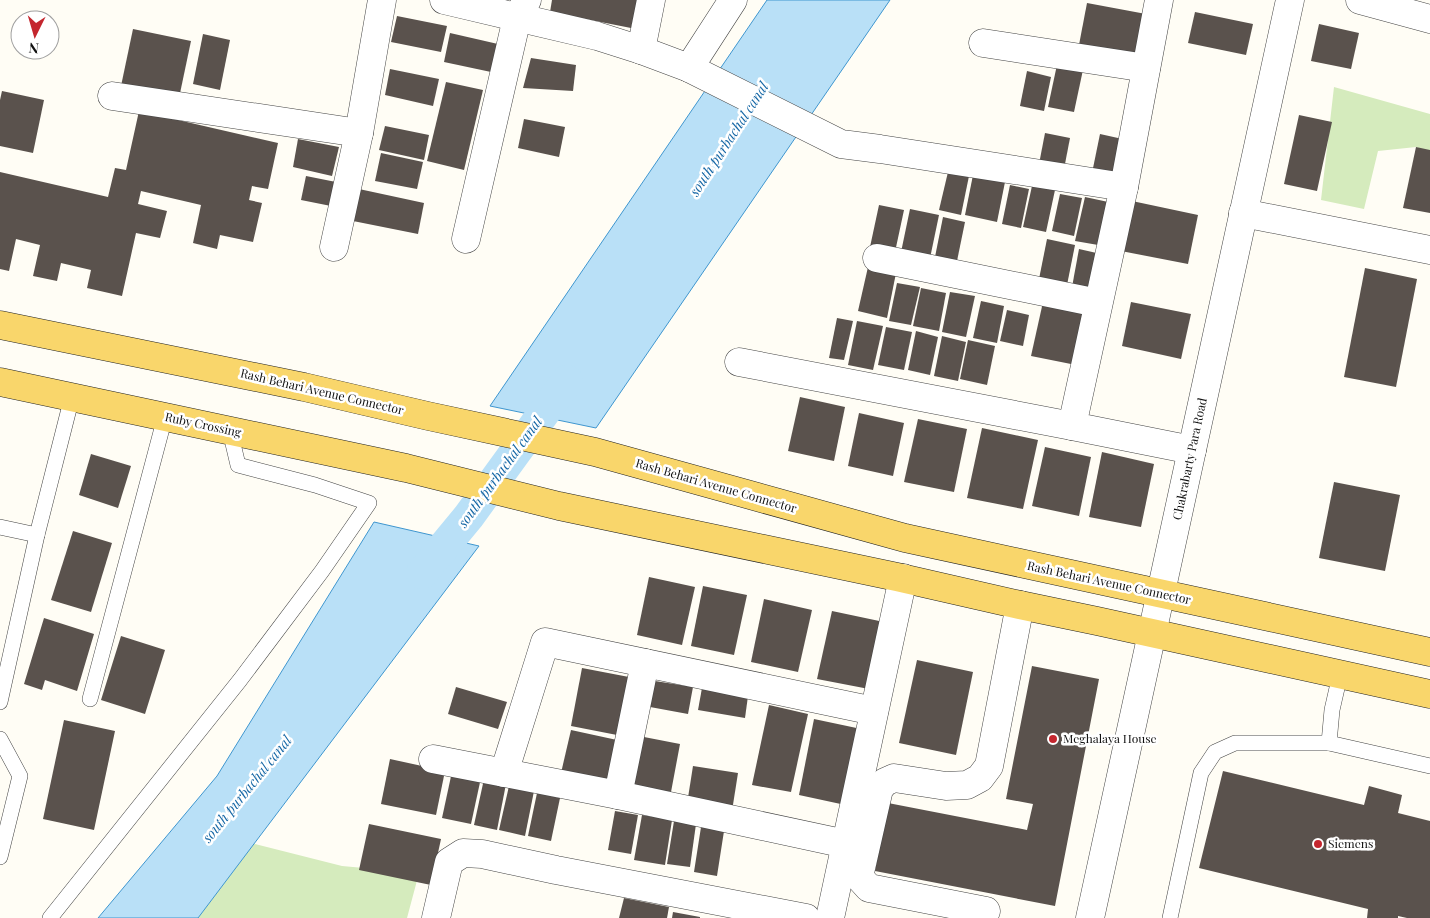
<svg xmlns="http://www.w3.org/2000/svg" width="1430" height="918" font-family="'Playfair Display',serif">
<style>
.green{fill:#d5ebbd}
.water{fill:#b9e0f7;stroke:#3f96cf}
.lines{fill:none;stroke-linecap:round;stroke-linejoin:round}
.canal{stroke:#b9e0f7;stroke-width:32}
.building{fill:#5a524d}
.lane-casing{stroke:#444;stroke-width:16}
.street-casing{stroke:#444;stroke-width:29}
.primary-casing{stroke:#222;stroke-width:29}
.lane{stroke:#fff;stroke-width:15}
.street{stroke:#fff;stroke-width:28}
.primary{stroke:#f9d66b;stroke-width:28}
.poi-dot{fill:#c4262e;stroke:#fff;stroke-width:2}
.labels{text-anchor:middle;stroke-width:5;stroke-linejoin:round;paint-order:stroke}
.street-label{font-size:12px;fill:#111;stroke:#fff}
.poi-label{font-size:12px;fill:#111;stroke:#fff;text-anchor:start}
.water-label{font-size:14px;font-style:italic;fill:#1768a6;stroke:#fff}
</style>
<rect width="100%" height="100%" fill="#fffdf5"/>
<g class="green">
<polygon points="1334,87 1430,114 1430,152 1416,147 1378,151 1364,209 1321,200"/>
<polygon points="211,833 342,866 419,873 407,918 144,918"/>
</g>
<g class="water">
<polygon points="767,0 890,0 596,428 490,406"/>
<polygon points="374,522 479,546 198,918 98,918 217,776"/>
</g>
<g class="lines">
<polyline class="canal" points="422,573 469,516 567,381"/>
</g>
<g class="building">
<polygon points="552,0 637,0 631,28 550,12"/>
<polygon points="1087,3 1146,14 1138,61 1078,50"/>
<polygon points="1195,12 1253,24 1246,55 1188,43"/>
<polygon points="397,16 447,26 441,52 391,42"/>
<polygon points="1319,24 1359,33 1351,69 1311,61"/>
<polygon points="133,29 191,41 179,98 121,86"/>
<polygon points="450,33 498,44 491,72 444,62"/>
<polygon points="203,34 230,40 220,90 193,84"/>
<polygon points="531,58 576,65 573,91 523,88"/>
<polygon points="1058,60 1084,65 1074,112 1048,107"/>
<polygon points="390,69 439,79 433,106 385,95"/>
<polygon points="1027,71 1051,77 1044,111 1020,106"/>
<polygon points="446,82 483,90 464,170 427,161"/>
<polygon points="2,91 44,100 33,153 0,146 0,100"/>
<polygon points="139,111 278,143 268,189 252,186 249,200 262,203 253,242 220,235 217,249 193,243 201,205 141,191 138,204 167,211 160,238 136,233 122,296 87,288 91,270 61,263 57,281 33,276 40,245 16,239 9,271 0,269 0,172 108,197 115,168 126,170"/>
<polygon points="1299,115 1332,122 1317,191 1284,184"/>
<polygon points="524,119 565,127 559,157 518,148"/>
<polygon points="385,126 429,135 424,160 379,150"/>
<polygon points="1045,133 1070,138 1064,169 1039,164"/>
<polygon points="1100,134 1127,140 1119,178 1092,173"/>
<polygon points="298,139 339,147 332,176 293,167"/>
<polygon points="1416,147 1430,150 1430,213 1403,208"/>
<polygon points="381,153 423,162 417,189 375,181"/>
<polygon points="948,172 969,176 961,215 939,210"/>
<polygon points="973,175 1005,182 997,222 965,215"/>
<polygon points="306,176 341,183 336,207 301,200"/>
<polygon points="1010,185 1029,189 1021,228 1002,224"/>
<polygon points="1032,186 1055,190 1046,232 1023,227"/>
<polygon points="359,189 424,203 418,234 353,221"/>
<polygon points="1060,194 1082,198 1074,236 1052,231"/>
<polygon points="1085,197 1113,203 1104,246 1075,241"/>
<polygon points="1132,201 1198,215 1188,264 1121,251"/>
<polygon points="879,205 904,210 895,252 870,247"/>
<polygon points="910,209 939,215 929,263 900,257"/>
<polygon points="943,217 965,222 957,261 935,257"/>
<polygon points="1047,239 1075,245 1066,290 1038,284"/>
<polygon points="1079,249 1101,254 1093,291 1072,287"/>
<polygon points="868,267 896,273 887,318 858,311"/>
<polygon points="1365,268 1417,279 1396,387 1344,377"/>
<polygon points="897,283 920,287 911,325 889,321"/>
<polygon points="921,288 946,293 939,331 913,326"/>
<polygon points="950,292 975,296 966,337 942,332"/>
<polygon points="981,301 1004,306 997,343 973,338"/>
<polygon points="1043,302 1092,313 1081,366 1031,356"/>
<polygon points="1131,302 1191,314 1181,359 1122,346"/>
<polygon points="1007,310 1029,315 1023,346 1000,341"/>
<polygon points="837,318 853,321 844,360 829,358"/>
<polygon points="857,321 883,326 873,370 848,365"/>
<polygon points="886,327 912,332 904,370 878,365"/>
<polygon points="916,331 938,337 930,375 908,370"/>
<polygon points="942,336 966,342 958,381 934,376"/>
<polygon points="968,340 995,346 987,385 960,379"/>
<polygon points="800,397 845,407 834,461 788,451"/>
<polygon points="859,413 904,423 893,476 848,466"/>
<polygon points="918,419 967,429 954,492 904,482"/>
<polygon points="982,428 1038,440 1023,509 967,498"/>
<polygon points="1045,447 1091,457 1079,516 1032,506"/>
<polygon points="1102,452 1154,464 1141,527 1089,517"/>
<polygon points="91,454 131,466 118,508 79,495"/>
<polygon points="1334,482 1400,495 1385,571 1319,558"/>
<polygon points="73,531 112,543 91,612 51,600"/>
<polygon points="649,577 695,587 682,645 637,635"/>
<polygon points="703,586 747,595 734,655 691,646"/>
<polygon points="764,599 812,610 798,672 751,662"/>
<polygon points="832,611 884,622 869,689 817,679"/>
<polygon points="44,618 94,634 77,691 45,680 42,690 24,684"/>
<polygon points="121,636 165,650 145,714 101,700"/>
<polygon points="917,660 973,672 956,755 899,743"/>
<polygon points="1032,666 1099,679 1055,906 875,871 888,803 1027,830 1033,804 1006,799"/>
<polygon points="582,668 629,677 617,735 571,726"/>
<polygon points="655,681 693,687 688,714 650,707"/>
<polygon points="456,687 507,702 498,729 448,714"/>
<polygon points="702,688 748,696 745,718 698,710"/>
<polygon points="769,705 808,714 791,792 752,785"/>
<polygon points="814,719 866,730 850,806 799,795"/>
<polygon points="64,720 115,731 94,830 43,819"/>
<polygon points="571,730 617,740 608,783 561,773"/>
<polygon points="644,737 680,744 671,792 634,786"/>
<polygon points="390,759 445,771 436,815 381,804"/>
<polygon points="693,766 738,773 732,811 687,804"/>
<polygon points="453,767 482,773 471,824 442,818"/>
<polygon points="1223,771 1364,805 1369,786 1402,795 1398,813 1430,821 1430,918 1407,918 1398,916 1398,918 1367,918 1368,909 1199,868"/>
<polygon points="484,779 506,784 497,830 474,825"/>
<polygon points="509,786 534,791 525,836 499,830"/>
<polygon points="537,793 560,798 551,841 528,836"/>
<polygon points="615,811 638,815 631,854 608,850"/>
<polygon points="642,815 672,820 665,865 634,860"/>
<polygon points="674,821 696,824 690,867 667,864"/>
<polygon points="369,824 441,839 431,885 359,870"/>
<polygon points="701,827 724,831 717,876 694,872"/>
<polygon points="624,898 669,907 667,918 619,918"/>
<polygon points="673,912 700,917 700,918 672,918"/>
</g>
<g class="lines">
<defs>
<g id="lane">
<polyline points="0,527 37,535"/>
<polyline points="1340,675 1332,710 1329,743 1430,766"/>
<polyline points="90,699 165,417"/>
<polyline points="0,702 37,535 72,397"/>
<polyline points="0,739 20,776 0,857"/>
<polyline points="50,918 240,680 322,571 369,503 315,485 238,465 230,431"/>
<polyline points="1170,918 1201,773 1215,752 1235,743 1329,743"/>
</g>
<g id="street">
<polyline points="444,0 597,36 641,50 689,68 841,144 880,149 1124,187"/>
<polyline points="1159,0 1124,187 1072,426 1192,450"/>
<polyline points="1360,0 1430,19"/>
<polyline points="983,43 1146,68"/>
<polyline points="641,50 651,0"/>
<polyline points="689,68 733,0"/>
<polyline points="112,96 359,133"/>
<polyline points="1243,213 1430,250"/>
<polyline points="466,239 517,18 527,0"/>
<polyline points="334,247 359,133 382,0"/>
<polyline points="877,258 1098,303"/>
<polyline points="739,362 1072,426"/>
<polyline points="433,759 618,795 846,844"/>
<polyline points="504,773 545,642 874,711"/>
<polyline points="618,795 645,663"/>
<polyline points="986,911 869,888 859,877 879,789 885,782 894,778 946,786 967,785 980,778 989,766 1020,605"/>
<polyline points="436,918 449,862 463,853 482,854 556,870 806,918"/>
<polyline points="830,918 903,578"/>
<polyline points="1090,918 1290,0"/>
</g>
<g id="primary">
<polyline points="0,325 304,387 428,416 595,452 905,538 1430,652"/>
<polyline points="0,382 406,468 559,506 897,577 1020,605 1097,621 1430,694"/>
</g>
</defs>
<use href="#lane" class="lane-casing"/>
<use href="#street" class="street-casing"/>
<use href="#primary" class="primary-casing"/>
<use href="#lane" class="lane"/>
<use href="#street" class="street"/>
<use href="#primary" class="primary"/>
</g>
<g class="poi-dot">
<circle cx="1053" cy="739" r="5"/>
<circle cx="1318" cy="844" r="5"/>
</g>
<g class="labels">
<g class="street-label">
<text transform="translate(322 392) rotate(13)" y="4">Rash Behari Avenue Connector</text>
<text transform="translate(203 425) rotate(12)" y="4">Ruby Crossing</text>
<text transform="translate(1190 459) rotate(-78)" y="4">Chakrabarty Para Road</text>
<text transform="translate(716 486) rotate(16)" y="4">Rash Behari Avenue Connector</text>
<text transform="translate(1109 583) rotate(12)" y="4">Rash Behari Avenue Connector</text>
</g>
<g class="poi-label">
<text x="1063" y="743">Meghalaya House</text>
<text x="1328" y="848">Siemens</text>
</g>
<g class="water-label">
<text transform="translate(729 139) rotate(-57)" y="5">south purbachal canal</text>
<text transform="translate(500 472) rotate(-54)" y="5">south purbachal canal</text>
<text transform="translate(247 789) rotate(-51)" y="5">south purbachal canal</text>
</g>
</g>
<g transform="translate(35 35) rotate(185)"><circle r="24" fill="#ffffff" stroke="#a0a0a0"/>
<path d="M0-4L9 19L0 12L-9 19Z" fill="#c4262e"/>
<text y="-8" font-size="14" font-weight="bold" text-anchor="middle" fill="#111111">N</text>
</g>
</svg>
